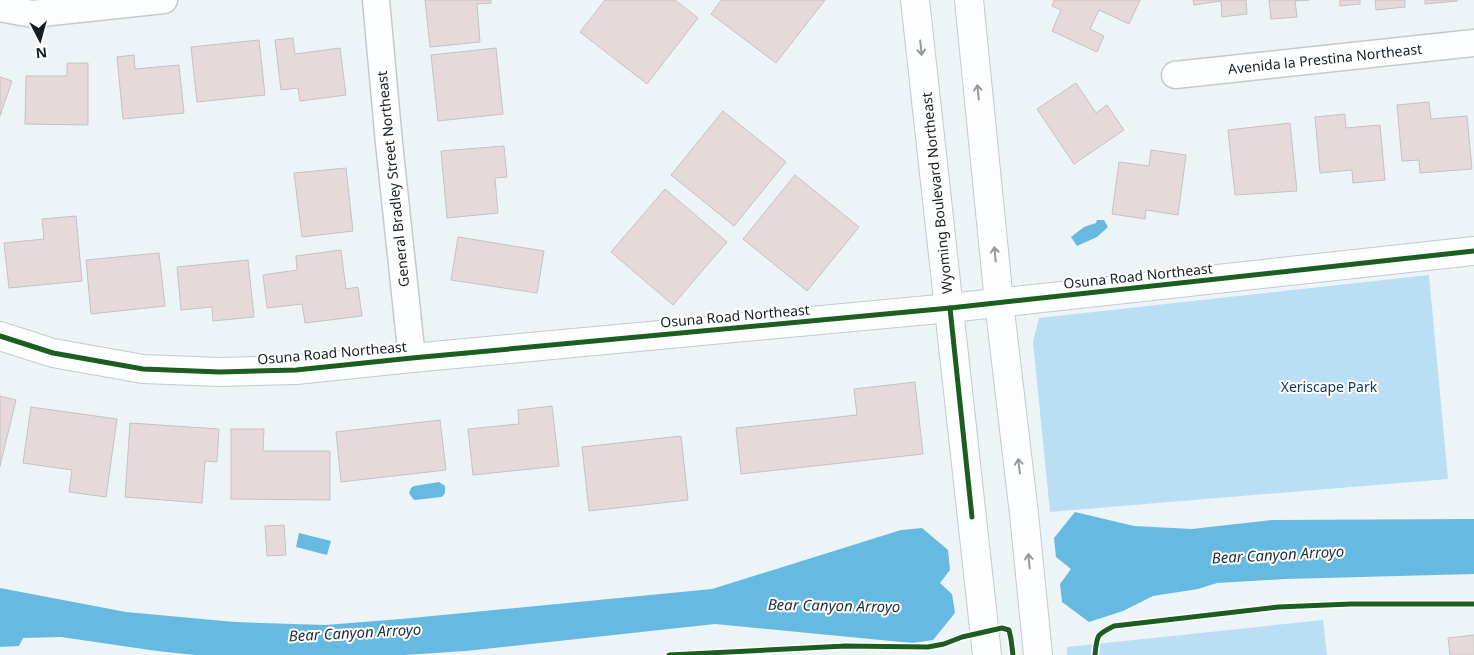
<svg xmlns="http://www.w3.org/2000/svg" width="1474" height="655" font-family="'Noto Sans',sans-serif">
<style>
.green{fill:#badff4}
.water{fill:#66bae1}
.building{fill:#e6d9da;stroke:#c5c2c3}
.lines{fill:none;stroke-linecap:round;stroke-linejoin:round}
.minor-casing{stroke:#c2cace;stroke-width:29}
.tertiary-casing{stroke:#c2cace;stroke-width:30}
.secondary-casing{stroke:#c2cace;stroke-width:30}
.minor{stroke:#fcfdfe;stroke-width:26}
.tertiary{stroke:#fcfdfe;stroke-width:28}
.secondary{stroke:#fcfdfe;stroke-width:28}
.cycleway-casing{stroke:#fff;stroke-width:8}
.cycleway{stroke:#1b5e20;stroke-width:5}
.oneway{stroke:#94999c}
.labels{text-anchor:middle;stroke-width:4;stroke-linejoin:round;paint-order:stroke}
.street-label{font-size:14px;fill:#141f25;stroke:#fff}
.park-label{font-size:14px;fill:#0b3b52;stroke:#fff}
.water-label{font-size:15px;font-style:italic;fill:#1a2d38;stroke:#fff}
</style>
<rect width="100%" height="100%" fill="#edf4f7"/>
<g class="green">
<polygon points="1429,275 1448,479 1050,512 1033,342 1039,318"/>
<polygon points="1323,620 1327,655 1067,655 1067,647"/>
</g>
<g class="water">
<polygon points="1097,220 1104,220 1108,227 1097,237 1077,246 1071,237 1084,227 1096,223"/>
<path d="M439,482L445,486C445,491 446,495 441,497L415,500L413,499L409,493L411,488L414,486Z"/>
<polygon points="1075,512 1134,526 1192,529 1273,520 1474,519 1474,574 1285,579 1217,583 1198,589 1153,596 1123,611 1089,622 1062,602 1060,584 1071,569 1056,557 1054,538"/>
<polygon points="922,528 948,550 950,570 940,583 952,594 955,613 933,640 912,643 715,624 466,651 404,655 195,655 157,651 61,637 23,638 19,646 0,647 0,588 126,612 235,622 325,625 401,619 712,589 901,530"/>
<polygon points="299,533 331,541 327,555 296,547"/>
</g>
<g class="building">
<polygon points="425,0 491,0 491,3 477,4 480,42 430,47"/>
<polygon points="605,0 675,0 698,18 647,84 580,32"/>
<polygon points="721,0 825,0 776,63 711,14"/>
<polygon points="1054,0 1140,0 1129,24 1099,10 1090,29 1104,36 1097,52 1052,31 1061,10 1052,6"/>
<polygon points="1193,0 1246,0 1247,14 1222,17 1221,1 1194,5"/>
<polygon points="1269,0 1309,0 1295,1 1297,17 1271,19"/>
<polygon points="1340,0 1360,0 1360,4 1340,6"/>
<polygon points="1375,0 1405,0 1405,7 1376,10"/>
<polygon points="1425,0 1457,0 1457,1 1425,4"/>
<polygon points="293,38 295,54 340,48 346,95 300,101 298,88 281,90 275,40"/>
<polygon points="259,40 265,95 197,102 191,47"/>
<polygon points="496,48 503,114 438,121 431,55"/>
<polygon points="134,55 135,69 179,65 184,113 123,119 117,57"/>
<polygon points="67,63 88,63 88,125 25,124 26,76 67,76"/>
<polygon points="0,77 12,81 0,116"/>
<polygon points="1076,83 1096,113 1107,105 1124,130 1074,164 1037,109"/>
<polygon points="1429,102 1431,119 1467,116 1472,169 1420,173 1419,160 1402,161 1397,105"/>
<polygon points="723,111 786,162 734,226 671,175"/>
<polygon points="1345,114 1346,128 1380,125 1385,180 1353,183 1352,170 1320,173 1315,117"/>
<polygon points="1290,123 1297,191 1235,195 1228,130"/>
<polygon points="504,146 507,177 495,178 498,213 447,218 441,151"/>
<polygon points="1151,150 1186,155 1178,215 1146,210 1145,219 1112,214 1119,162 1149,166"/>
<polygon points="346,168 353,231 302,237 294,173"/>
<polygon points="795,175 859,227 807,291 743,239"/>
<polygon points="665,189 727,242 673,305 611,252"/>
<polygon points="76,216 82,281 9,288 4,243 44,239 42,219"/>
<polygon points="458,237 544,251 537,293 451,280"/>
<polygon points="341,250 346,289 358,287 362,316 305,323 302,304 267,308 263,275 297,270 296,256"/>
<polygon points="159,253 165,306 91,314 86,260"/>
<polygon points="248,260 254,317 213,321 212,307 181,310 177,267"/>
<polygon points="915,382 923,454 741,474 736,428 857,415 854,389"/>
<polygon points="0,396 16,400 0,466"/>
<polygon points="552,406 559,466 473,475 468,429 519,424 518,410"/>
<polygon points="31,407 117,419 106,497 69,492 72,470 23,463"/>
<polygon points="440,420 446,470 341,482 336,432"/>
<polygon points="130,423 219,429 217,462 205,461 202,503 125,497"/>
<polygon points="231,429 264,429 263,451 330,451 330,500 231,499"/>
<polygon points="681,436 688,500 589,511 582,447"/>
<polygon points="284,525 286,555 267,556 265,526"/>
<polygon points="1474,635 1474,655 1450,655 1448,638"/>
</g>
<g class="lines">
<defs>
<g id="minor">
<polyline points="376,0 389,143 412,358"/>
<polyline points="0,8 32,14 164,0"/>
<polyline points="1175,75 1474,43"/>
</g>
<polyline id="tertiary" points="0,336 53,353 143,369 220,372 296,370 412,358 950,308 1474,251"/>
<g id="secondary">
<polyline points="915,0 987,655"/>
<polyline points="969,0 999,302 1024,514 1038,655"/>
</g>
</defs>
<use href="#minor" class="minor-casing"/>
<use href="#tertiary" class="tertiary-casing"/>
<use href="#secondary" class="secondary-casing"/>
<use href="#minor" class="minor"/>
<use href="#tertiary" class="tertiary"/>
<use href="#secondary" class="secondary"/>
<defs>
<g id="cycleway">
<polyline points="950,308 972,517"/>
<polyline points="0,336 53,353 143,369 220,372 296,370 412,358 950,308 1474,251"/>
<polyline points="669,655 845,646 928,647 944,644 962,637 1002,628 1009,630 1011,639 1013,655"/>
<path d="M1095,655C1097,635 1096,635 1114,626L1278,607L1351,604H1474"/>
</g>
</defs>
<use href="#cycleway" class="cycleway-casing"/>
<use href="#cycleway" class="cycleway"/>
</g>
<defs><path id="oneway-shaft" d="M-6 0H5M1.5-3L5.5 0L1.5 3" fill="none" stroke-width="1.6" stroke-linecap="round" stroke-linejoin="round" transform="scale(1.25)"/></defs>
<g class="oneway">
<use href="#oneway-shaft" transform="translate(921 48) rotate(84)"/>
<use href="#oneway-shaft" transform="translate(978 92) rotate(-96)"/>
<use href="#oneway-shaft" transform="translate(995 254) rotate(-96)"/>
<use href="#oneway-shaft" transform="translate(1019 466) rotate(-97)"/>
<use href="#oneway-shaft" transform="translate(1029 561) rotate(-95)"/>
</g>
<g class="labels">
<g class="street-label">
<text transform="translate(1325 59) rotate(-6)" y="5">Avenida la Prestina Northeast</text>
<text transform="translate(393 179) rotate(-96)" y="5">General Bradley Street Northeast</text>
<text transform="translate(937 193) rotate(-96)" y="5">Wyoming Boulevard Northeast</text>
<text transform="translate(1138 276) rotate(-6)" y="5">Osuna Road Northeast</text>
<text transform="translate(735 316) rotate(-5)" y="5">Osuna Road Northeast</text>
<text transform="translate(332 353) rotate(-5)" y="5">Osuna Road Northeast</text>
</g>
<g class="park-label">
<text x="1329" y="392">Xeriscape Park</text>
</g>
<g class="water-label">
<text transform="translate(1278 555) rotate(-3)" y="5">Bear Canyon Arroyo</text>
<text transform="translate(834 606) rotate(1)" y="5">Bear Canyon Arroyo</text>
<text transform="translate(355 633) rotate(-3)" y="5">Bear Canyon Arroyo</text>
</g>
</g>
<g transform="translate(40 40) rotate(174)" stroke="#ffffff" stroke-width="4" paint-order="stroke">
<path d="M0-4L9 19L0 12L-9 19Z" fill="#141f25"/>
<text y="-8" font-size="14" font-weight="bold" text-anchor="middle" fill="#141f25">N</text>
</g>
</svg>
